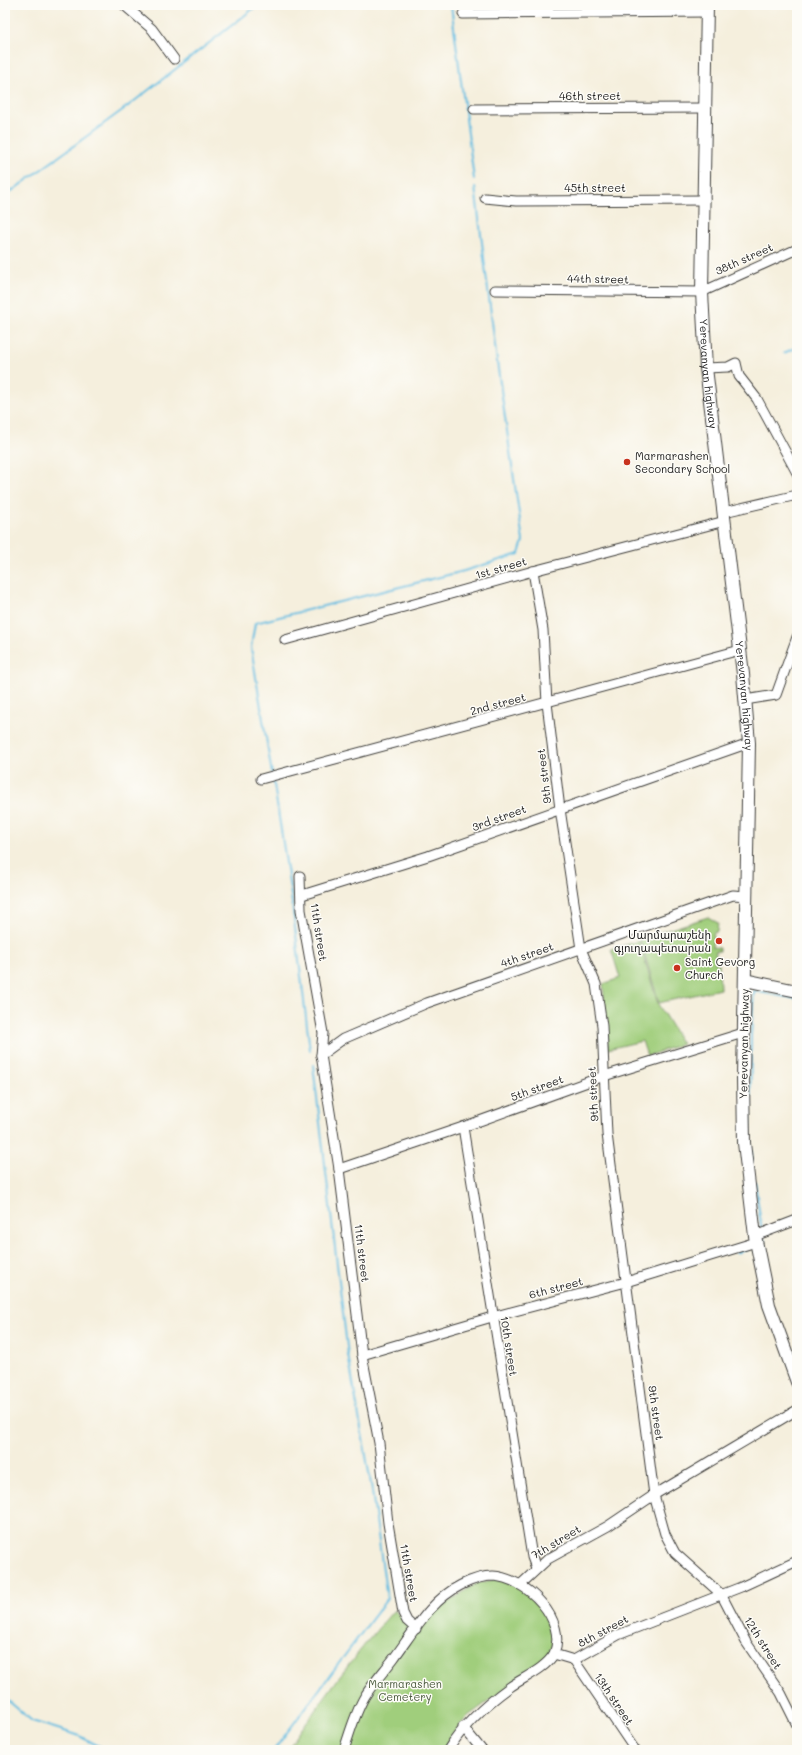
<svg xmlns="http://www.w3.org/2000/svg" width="802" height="1755" font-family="Mali,'Noto Sans Armenian',sans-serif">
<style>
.green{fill:#a0ce7c;stroke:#5e754c}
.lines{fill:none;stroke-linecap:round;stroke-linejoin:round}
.stream{stroke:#65bee2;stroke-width:2}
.minor-casing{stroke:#3d3c39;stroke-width:11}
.major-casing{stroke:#3d3c39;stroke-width:14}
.minor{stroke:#fff;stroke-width:9}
.major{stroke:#fff;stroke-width:12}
.poi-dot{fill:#c8321e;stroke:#fdfcf7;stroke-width:1.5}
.labels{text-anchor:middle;stroke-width:3;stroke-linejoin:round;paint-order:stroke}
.street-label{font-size:11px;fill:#1c1c1c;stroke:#fdfcf7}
.poi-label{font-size:11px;fill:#1c1c1c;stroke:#fdfcf7;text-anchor:start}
.park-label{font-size:11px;fill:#4a5a3e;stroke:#fdfcf7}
</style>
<rect width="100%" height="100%" fill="#fdfcf7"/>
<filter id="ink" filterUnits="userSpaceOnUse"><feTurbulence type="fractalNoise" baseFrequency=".025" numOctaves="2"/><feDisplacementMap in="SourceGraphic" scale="8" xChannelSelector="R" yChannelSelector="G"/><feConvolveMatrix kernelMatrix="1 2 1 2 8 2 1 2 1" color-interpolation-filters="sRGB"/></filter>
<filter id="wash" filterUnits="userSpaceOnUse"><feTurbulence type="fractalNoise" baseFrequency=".012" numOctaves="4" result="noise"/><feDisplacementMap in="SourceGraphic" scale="16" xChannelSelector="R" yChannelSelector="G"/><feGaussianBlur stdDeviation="0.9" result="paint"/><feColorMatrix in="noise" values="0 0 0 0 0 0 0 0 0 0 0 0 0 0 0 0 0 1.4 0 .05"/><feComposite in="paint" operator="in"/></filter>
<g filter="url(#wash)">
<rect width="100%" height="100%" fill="#f5efdd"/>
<g class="green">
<polygon points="708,917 718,923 717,932 714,932 712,947 720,948 720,951 716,951 715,963 719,964 720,989 659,1003 640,939"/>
<polygon points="639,941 658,1004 682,1044 647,1056 642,1041 608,1049 603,984 620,978 611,949"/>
<path d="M497,1579L520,1587L549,1617L554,1637L551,1650L543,1662L468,1716L453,1734L444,1750H287C321,1701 355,1654 394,1610L417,1632L433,1612L477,1583Z"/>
</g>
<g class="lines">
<g class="stream">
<polyline points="451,5 474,179"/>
<polyline points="5,196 128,106 258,5"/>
<polyline points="784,353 797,347"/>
<polyline points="272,774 251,647 255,623 464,571 519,554 523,541 498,369 475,187"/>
<polyline points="273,778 291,895 310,1050"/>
<polyline points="750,1136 751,1035 754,991 797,999"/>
<polyline points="751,1147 752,1162"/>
<polyline points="755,1182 762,1231"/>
<polyline points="764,1239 768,1263"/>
<polyline points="736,1253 747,1250"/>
<polyline points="5,1698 32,1721 77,1735 107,1750"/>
<polyline points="274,1750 387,1599 371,1484 348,1355 313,1065"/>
</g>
</g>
</g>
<g filter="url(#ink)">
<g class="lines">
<defs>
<g id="minor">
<polyline points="124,5 152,29 174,59"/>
<polyline points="463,14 707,12"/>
<polyline points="474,109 706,108"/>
<polyline points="485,198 516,201 705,200"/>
<polyline points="495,290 702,292 797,249"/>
<polyline points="706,368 728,367 736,363 739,376 757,399 797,473"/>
<polyline points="724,512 797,495"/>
<polyline points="533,571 543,630 547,703 560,809 581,949 596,984 602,1026 607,1134 654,1495 665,1534 675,1553 721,1594 746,1642 781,1693 797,1725"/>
<polyline points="285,640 533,571 725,521"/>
<polyline points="745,700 776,695 797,637"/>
<polyline points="261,779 740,650"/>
<polyline points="300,876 301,910 323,1033 321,1055 339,1169 362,1355 379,1443 388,1523 403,1613 407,1621 416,1629"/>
<polyline points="302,895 428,856 749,743"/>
<polyline points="321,1055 343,1039 427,1003 733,895 747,896"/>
<polyline points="463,1127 532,1557 536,1568"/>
<polyline points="339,1169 463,1127 604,1076 743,1033"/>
<polyline points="755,1236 797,1220"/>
<polyline points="362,1355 492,1317 626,1282 756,1242"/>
<polyline points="520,1585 548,1559 608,1526 654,1495 797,1410"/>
<polyline points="574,1660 635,1750"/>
<polyline points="463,1727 482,1750"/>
<path d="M344,1750C350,1732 355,1713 365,1696C373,1683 385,1670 394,1658C414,1631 431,1600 461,1585C471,1580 482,1576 493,1576C527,1578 568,1620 554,1654"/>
<path d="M448,1750C464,1724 485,1705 510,1687C524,1677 544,1670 554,1654L574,1660L618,1635L741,1587L797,1561"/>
</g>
<g id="major">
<path id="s1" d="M707,5L702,292L706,368L743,674L749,743L743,1078L744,1143L755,1236L769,1305L797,1382"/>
<polyline points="745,980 797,991"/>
</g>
</defs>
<use href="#minor" class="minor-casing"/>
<use href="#major" class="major-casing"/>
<use href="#minor" class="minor"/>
<use href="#major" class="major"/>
</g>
</g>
<g class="poi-dot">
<circle cx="627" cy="462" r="4"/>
<circle cx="719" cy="941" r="4"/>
<circle cx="677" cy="968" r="4"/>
</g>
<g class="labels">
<g class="street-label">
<text x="590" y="100">46th street</text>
<text x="595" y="192">45th street</text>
<text transform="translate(744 259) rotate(-24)" y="4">38th street</text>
<text transform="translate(598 279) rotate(1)" y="4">44th street</text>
<text dy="4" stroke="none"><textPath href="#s1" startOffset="369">Yerevanyan highway</textPath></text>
<text transform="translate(501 568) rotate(-16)" y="4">1st street</text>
<text dy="4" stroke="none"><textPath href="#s1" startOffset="693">Yerevanyan highway</textPath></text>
<text transform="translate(498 704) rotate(-15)" y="4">2nd street</text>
<text transform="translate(544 776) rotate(-97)" y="4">9th street</text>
<text transform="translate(499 818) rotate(-20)" y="4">3rd street</text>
<text transform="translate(319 932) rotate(81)" y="4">11th street</text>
<text transform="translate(527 955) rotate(-19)" y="4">4th street</text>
<text transform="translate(744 1044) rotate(-89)" y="4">Yerevanyan highway</text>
<text transform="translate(537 1088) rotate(-20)" y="4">5th street</text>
<text transform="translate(593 1094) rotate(-93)" y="4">9th street</text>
<text transform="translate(362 1253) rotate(83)" y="4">11th street</text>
<text transform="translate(556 1288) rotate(-15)" y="4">6th street</text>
<text transform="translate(509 1346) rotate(81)" y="4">10th street</text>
<text transform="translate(656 1413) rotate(82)" y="4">9th street</text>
<text transform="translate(556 1542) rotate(-31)" y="4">7th street</text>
<text transform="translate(409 1573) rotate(80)" y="4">11th street</text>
<text transform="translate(603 1631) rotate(-28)" y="4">8th street</text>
<text transform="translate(763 1643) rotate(58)" y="4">12th street</text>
<text transform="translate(614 1699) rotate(56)" y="4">13th street</text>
</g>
<g class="poi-label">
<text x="635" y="460">Marmarashen<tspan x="635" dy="13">Secondary School</tspan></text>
<text x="711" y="939" text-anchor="end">Մարմարաշենի<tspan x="711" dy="13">գյուղապետարան</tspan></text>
<text x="685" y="966">Saint Gevorg<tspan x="685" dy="13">Church</tspan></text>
</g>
<g class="park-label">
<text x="405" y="1688">Marmarashen<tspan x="405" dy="13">Cemetery</tspan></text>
</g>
</g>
<rect width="802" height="1755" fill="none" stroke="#fdfcf7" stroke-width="20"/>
</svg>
